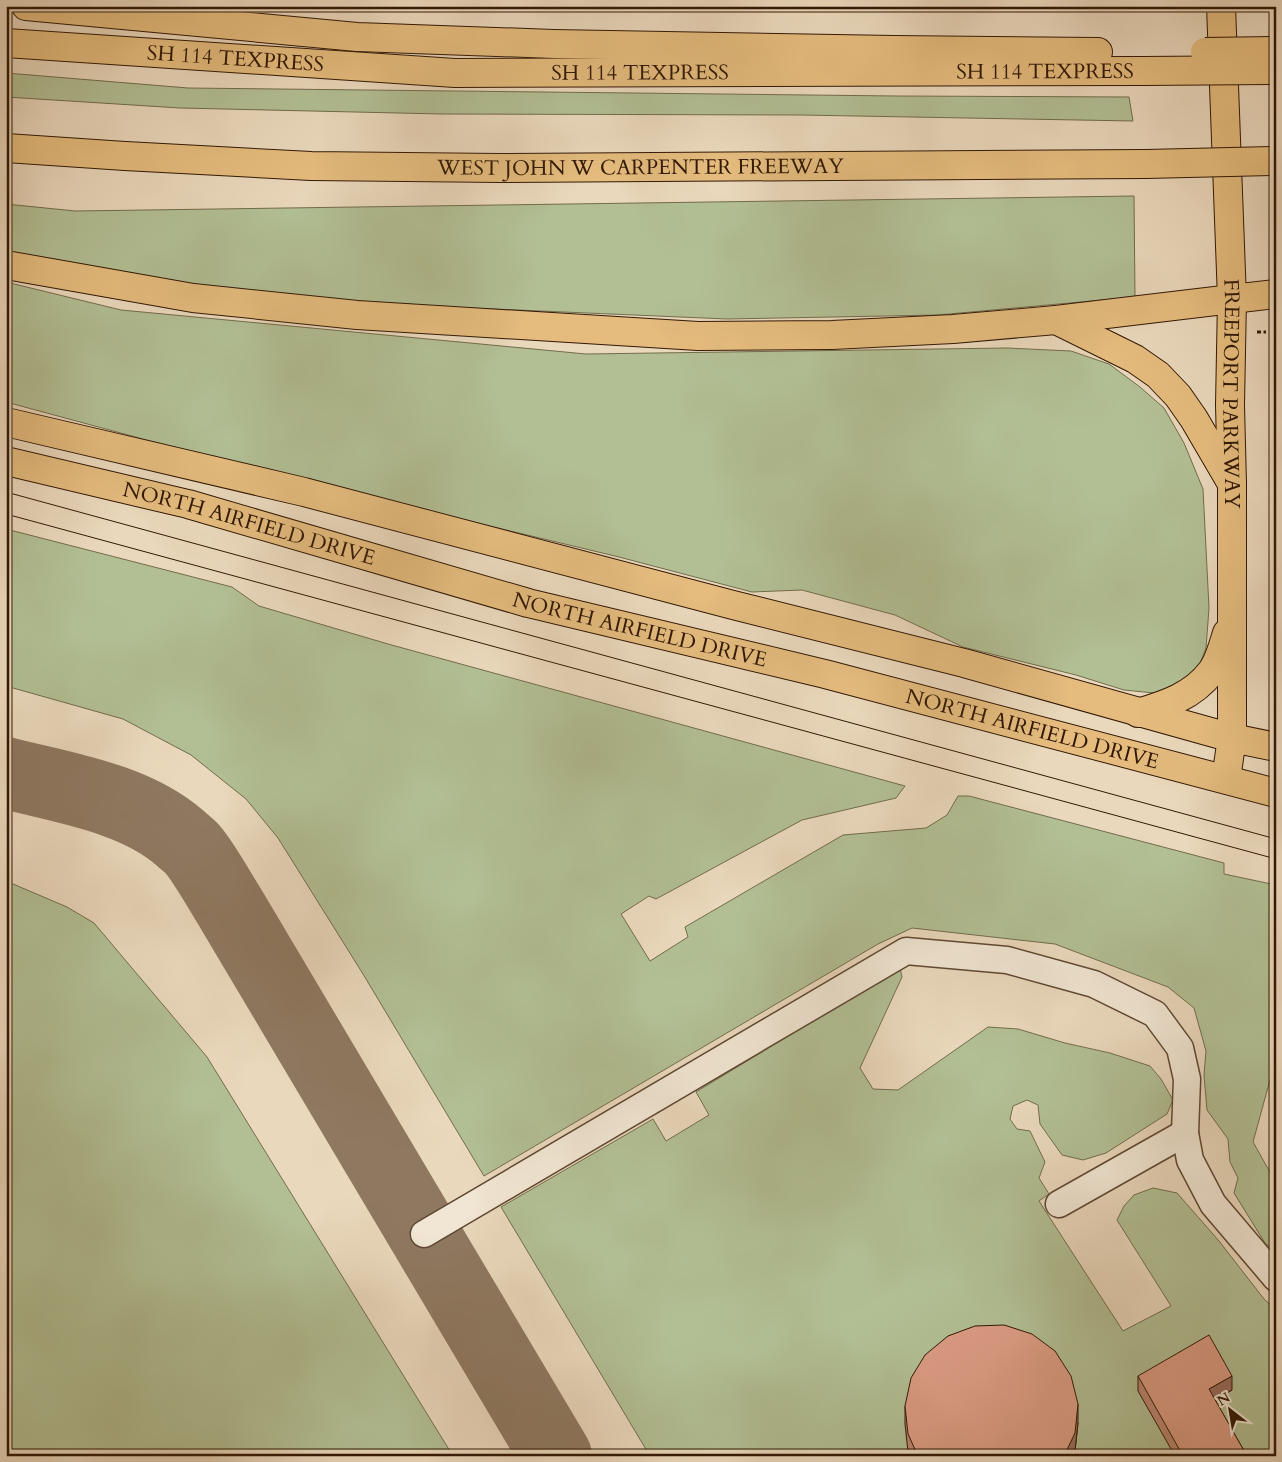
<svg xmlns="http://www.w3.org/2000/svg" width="1282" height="1462" font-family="Cardo,serif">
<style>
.grass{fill:#b2bf94;stroke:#726c4c}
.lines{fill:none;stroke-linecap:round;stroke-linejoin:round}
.taxiway{stroke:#8e7860;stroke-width:72}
.minor-casing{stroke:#5f4833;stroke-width:29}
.major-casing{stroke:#311805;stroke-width:30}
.highway-casing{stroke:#311805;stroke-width:30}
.path{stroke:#311805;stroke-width:3;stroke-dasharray:4 2.5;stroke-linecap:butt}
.minor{stroke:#f1e6d3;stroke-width:26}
.major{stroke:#e5bc7e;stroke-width:28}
.highway{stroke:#e5bc7e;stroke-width:28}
.tram{stroke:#311805;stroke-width:1}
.highway-bridge-casing{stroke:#311805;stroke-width:30;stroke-linecap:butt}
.highway-bridge{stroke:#e5bc7e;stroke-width:28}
.wall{fill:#bc8672;stroke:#311805}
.shaded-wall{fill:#996d5c;stroke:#311805}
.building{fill:#db9c84;stroke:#311805}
.labels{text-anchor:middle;stroke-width:4;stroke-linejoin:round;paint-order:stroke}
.street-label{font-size:21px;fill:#311805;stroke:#f1e6d3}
</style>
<rect width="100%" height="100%" fill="#ead8bc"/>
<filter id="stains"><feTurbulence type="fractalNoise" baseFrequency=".004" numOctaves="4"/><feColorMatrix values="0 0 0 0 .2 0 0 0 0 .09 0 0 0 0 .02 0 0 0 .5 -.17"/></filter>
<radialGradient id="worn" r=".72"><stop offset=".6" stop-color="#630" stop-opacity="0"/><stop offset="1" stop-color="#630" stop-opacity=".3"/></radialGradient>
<g class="grass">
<polygon points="6,73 188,88 897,96 1129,97 1133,121 801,115 442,114 180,108 6,97"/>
<polygon points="1134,196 1135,297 938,315 727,319 470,308 281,296 131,277 6,253 6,204 75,211"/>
<polygon points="6,282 121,310 586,354 1007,348 1071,351 1109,364 1140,387 1164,408 1184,443 1203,489 1209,608 1206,648 1197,671 1164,694 1124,690 1076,675 963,647 895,615 802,590 752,592 619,557 406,506 143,439 6,402"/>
<polygon points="6,529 232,587 259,606 388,644 905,786 896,798 802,820 656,899 649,896 621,914 650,961 688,937 685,927 843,835 926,828 947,815 958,796 969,796 1224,863 1224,874 1276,885 1276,1058 1253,1142 1276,1183 1276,1252 1265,1243 1234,1193 1238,1178 1230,1162 1228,1139 1207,1110 1204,1075 1206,1051 1194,1008 1168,987 1055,944 912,928 878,944 484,1176 363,974 278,838 246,799 191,755 123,719 6,686"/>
<polygon points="6,881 67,907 94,923 207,1057 453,1456 6,1456"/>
<polygon points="900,968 902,977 860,1068 873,1089 898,1090 988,1027 1018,1029 1065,1043 1110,1053 1150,1066 1161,1079 1173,1100 1167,1114 1106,1153 1083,1160 1062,1155 1040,1124 1038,1105 1027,1100 1013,1106 1010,1119 1017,1129 1030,1131 1045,1162 1039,1178 1049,1194 1039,1201 1123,1331 1171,1306 1117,1220 1124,1206 1134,1195 1153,1188 1177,1193 1219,1241 1264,1299 1276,1310 1276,1456 650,1456 501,1207 653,1119 666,1141 709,1115 696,1092"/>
</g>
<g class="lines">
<path class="taxiway" d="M6,773C64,788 134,798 180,838C184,842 190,846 194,851C208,869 219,890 231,909L556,1456"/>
<defs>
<g id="minor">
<polyline points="1059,1204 1185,1133"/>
<polyline points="424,1234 906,951 1007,960 1094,984 1155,1014 1180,1048 1187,1079 1185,1133 1190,1160 1213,1204 1276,1278"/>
</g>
<g id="major">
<path id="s1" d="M1221,6L1232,299L1230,405L1232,484V738L1226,779"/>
<polyline points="1232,299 1276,294"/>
<polyline points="6,422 304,492 733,605 964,663 1232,738 1276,747"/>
<path id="s2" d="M6,461L188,504L528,603L825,674L1276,793"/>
<path d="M1138,713C1165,705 1193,696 1211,672C1219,662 1223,646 1227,633"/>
</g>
<g id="highway">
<polyline points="26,6 357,37 554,44 894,50 1098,52"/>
<path id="s3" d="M6,43L455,73L1142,71"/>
<path id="s4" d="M6,148L125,156L311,166L500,168L1146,164"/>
<polyline points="6,265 193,298 357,315 698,336 832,335 953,329 1056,320 1232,299"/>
<polyline points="1056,320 1135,359 1158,375 1178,396 1194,419 1232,484"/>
</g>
</defs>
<use href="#minor" class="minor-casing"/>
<use href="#major" class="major-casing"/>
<use href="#highway" class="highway-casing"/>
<polyline class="path" points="1257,332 1266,332"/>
<use href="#minor" class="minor"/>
<use href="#major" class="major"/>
<use href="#highway" class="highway"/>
<g class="tram">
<polyline points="6,492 1276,839"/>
<polyline points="6,514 1276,859"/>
</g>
<defs>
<g id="highway-bridge">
<polyline points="1205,52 1276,51"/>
<polyline points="1142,71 1276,70"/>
<polyline points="1146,164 1276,161"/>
</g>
</defs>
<use href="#highway-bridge" class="highway-bridge-casing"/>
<use href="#highway-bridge" class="highway-bridge"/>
</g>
<g class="wall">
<polygon points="1138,1376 1232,1390 1215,1400 1247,1456 1175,1456 1138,1391"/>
<polygon points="905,1406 1078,1423 1075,1451 1073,1456 909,1456 908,1452 905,1424"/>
</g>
<g class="shaded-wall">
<polygon points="1232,1376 1232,1390 1209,1403 1209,1389"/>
<polygon points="1078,1404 1078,1423 1075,1451 1073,1456 1064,1456"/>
</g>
<g class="building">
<polygon points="1004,1325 1032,1334 1055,1351 1071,1376 1078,1404 1075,1433 1064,1456 918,1456 908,1434 905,1406 911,1378 925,1355 948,1336 975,1326"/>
<polygon points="1209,1335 1232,1376 1209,1389 1247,1456 1183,1456 1138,1376"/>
</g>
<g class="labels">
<g class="street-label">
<text dy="7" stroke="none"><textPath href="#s3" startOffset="230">SH 114 TEXPRESS</textPath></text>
<text dy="7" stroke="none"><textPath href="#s3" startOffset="1040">SH 114 TEXPRESS</textPath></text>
<text dy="7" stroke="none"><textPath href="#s3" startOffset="635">SH 114 TEXPRESS</textPath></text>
<text dy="7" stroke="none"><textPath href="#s4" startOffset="635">WEST JOHN W CARPENTER FREEWAY</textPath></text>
<text dy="7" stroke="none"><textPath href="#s1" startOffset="388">FREEPORT PARKWAY</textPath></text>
<text dy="7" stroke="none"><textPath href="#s2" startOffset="251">NORTH AIRFIELD DRIVE</textPath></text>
<text dy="7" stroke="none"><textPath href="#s2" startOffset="656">NORTH AIRFIELD DRIVE</textPath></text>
<text dy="7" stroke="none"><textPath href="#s2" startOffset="1061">NORTH AIRFIELD DRIVE</textPath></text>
</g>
</g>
<rect width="1282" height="1462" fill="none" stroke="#ead8bc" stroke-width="25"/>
<rect x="8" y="8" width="1267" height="1447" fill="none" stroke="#311805" stroke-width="2.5"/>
<rect x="12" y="12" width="1257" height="1437" fill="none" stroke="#311805"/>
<g transform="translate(1230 1410) rotate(329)" stroke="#f1e6d3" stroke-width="4" paint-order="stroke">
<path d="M0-4L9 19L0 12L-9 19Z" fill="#311805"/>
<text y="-8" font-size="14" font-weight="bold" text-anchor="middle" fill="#311805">N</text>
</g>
<rect width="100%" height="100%" filter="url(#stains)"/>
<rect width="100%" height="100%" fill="url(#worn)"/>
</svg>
